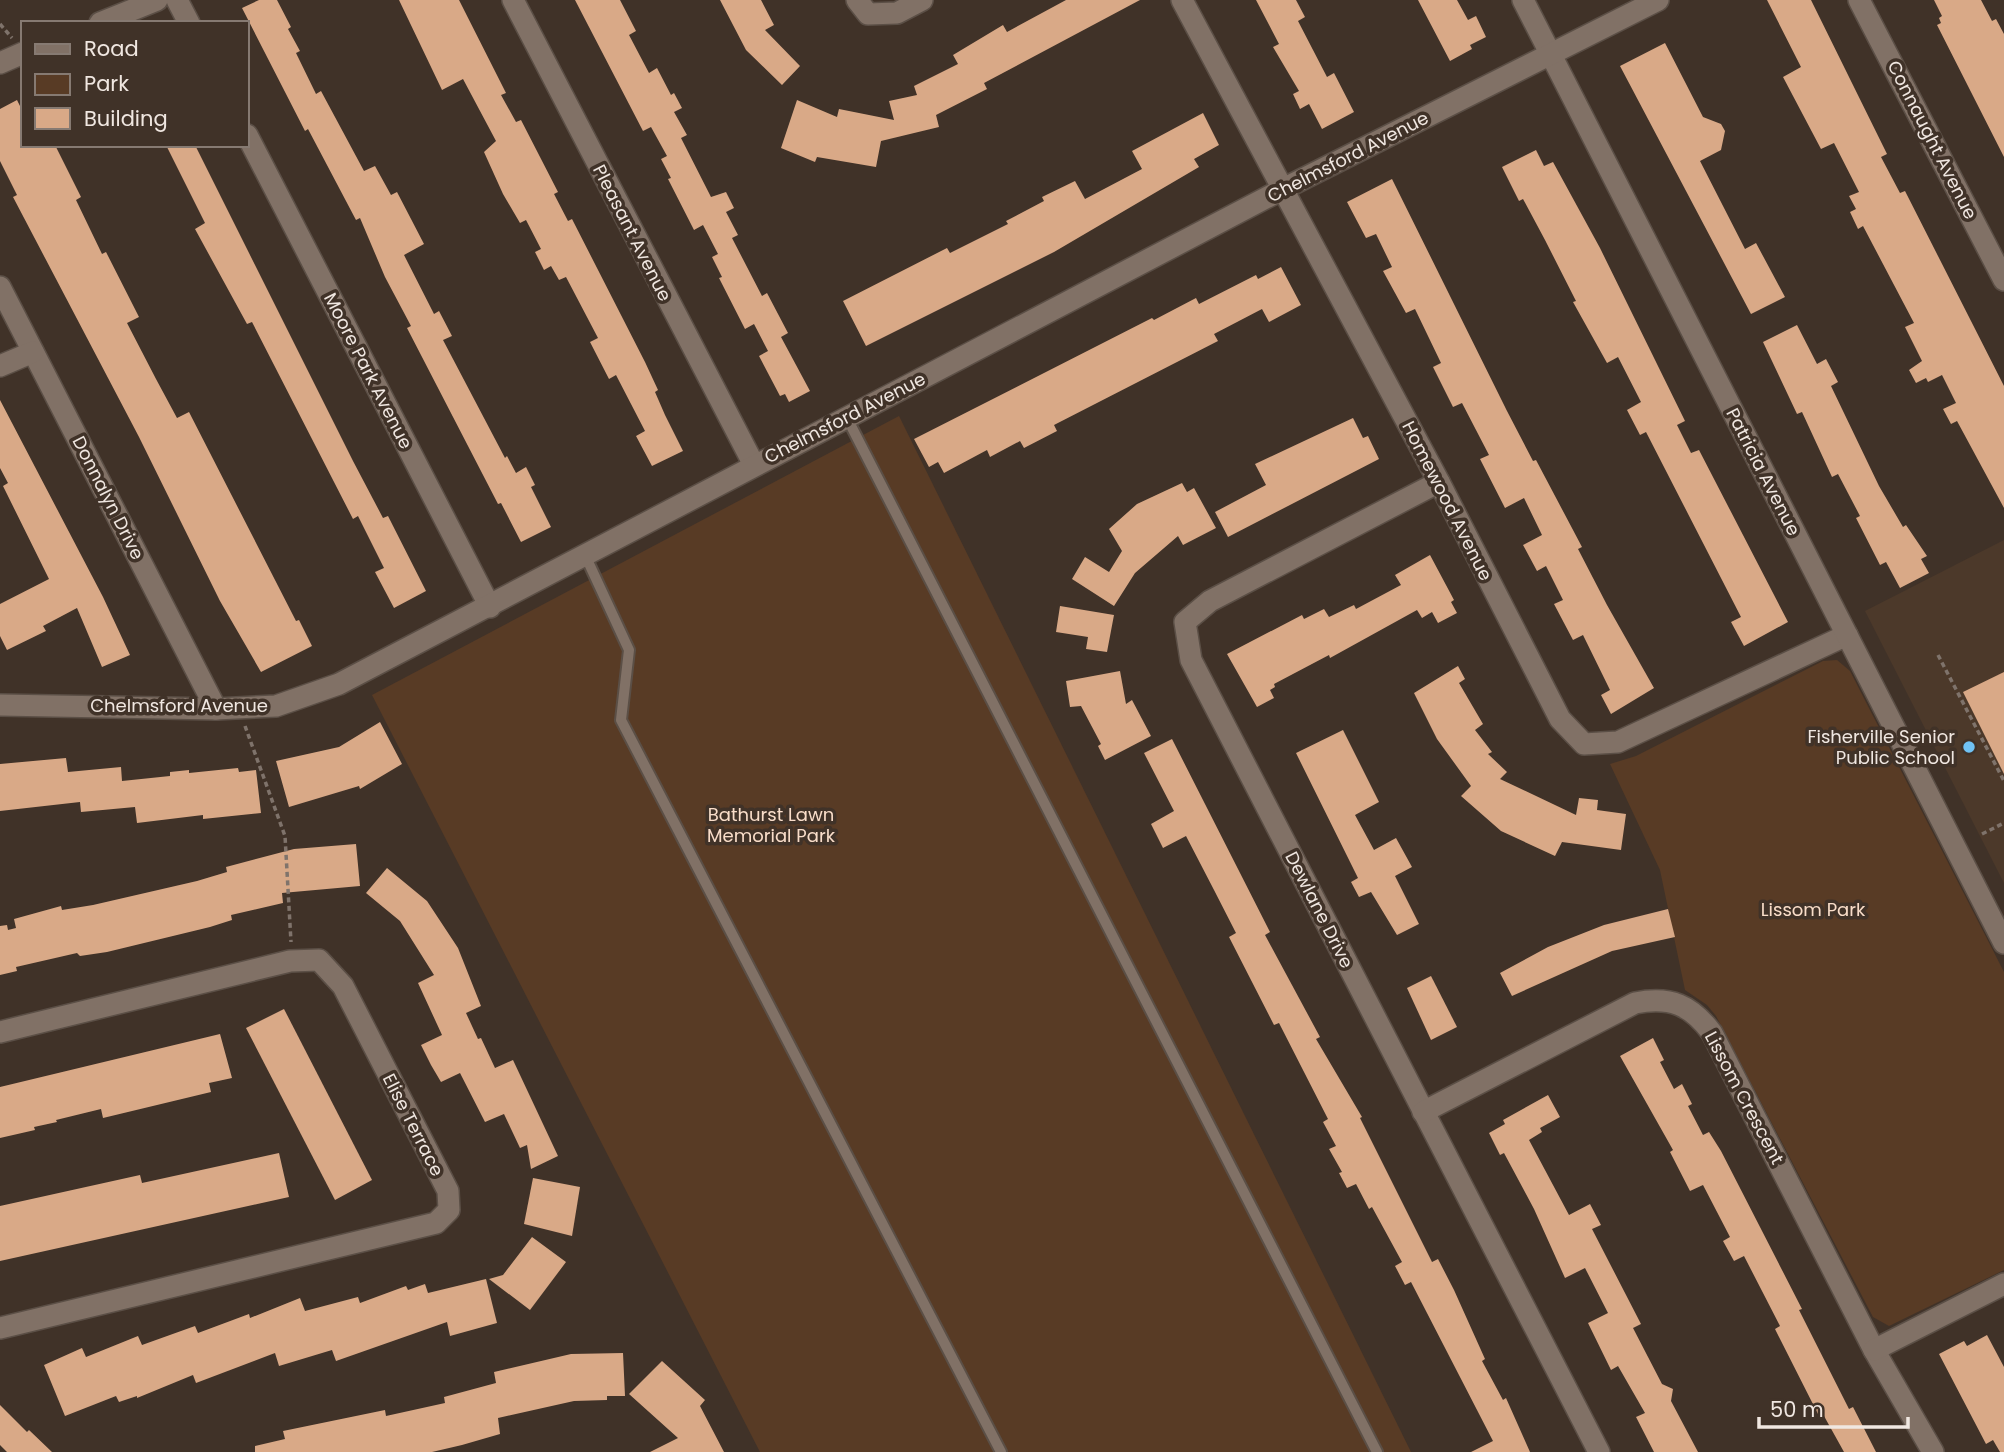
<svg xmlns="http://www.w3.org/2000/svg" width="2004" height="1452" font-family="Poppins,sans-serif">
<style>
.built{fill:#4c392a}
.green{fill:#583b25}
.building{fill:#d9a987}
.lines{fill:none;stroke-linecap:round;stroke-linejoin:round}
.lane-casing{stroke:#5b4f46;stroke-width:14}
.street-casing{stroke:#5b4f46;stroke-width:24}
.path{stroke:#7f736b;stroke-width:3.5;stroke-dasharray:5 3.5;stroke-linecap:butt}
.lane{stroke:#817166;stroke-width:10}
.street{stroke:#817166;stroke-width:21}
.poi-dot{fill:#70c2f4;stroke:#403228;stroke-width:2.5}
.labels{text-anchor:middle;stroke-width:7;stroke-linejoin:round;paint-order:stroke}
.street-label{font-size:18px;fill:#f0e7e1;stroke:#403228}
.poi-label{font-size:18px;fill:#f0e7e1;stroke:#403228;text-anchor:end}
.park-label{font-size:18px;fill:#f9ddc9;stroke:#403228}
</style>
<rect width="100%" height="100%" fill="#403228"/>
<polygon class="built" points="2004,540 2004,883 1865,611"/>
<g class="green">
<polygon points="899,416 1411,1452 760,1452 372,695"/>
<polygon points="1837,660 1850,671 2004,972 2004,1270 1889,1326 1873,1317 1716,1016 1707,1005 1685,990 1660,870 1610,764 1636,756 1823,661"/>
</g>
<g class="building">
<polygon points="259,0 277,0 291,27 288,29 300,51 296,53 316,94 321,91 364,171 375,166 391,195 397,192 424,244 404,255 434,314 439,311 452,336 443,340 505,458 507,456 516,473 526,467 535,485 531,487 551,527 521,542 501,503 498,504 407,328 411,326 385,277 360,218 356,220 308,129 305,131 242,8"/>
<polygon points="399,0 459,0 506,93 501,95 516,122 521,120 558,192 554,194 568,221 572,219 645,362 658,390 655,392 665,415 683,451 652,466 636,436 645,431 616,375 609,379 590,342 598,338 566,277 559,280 551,266 544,270 535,252 541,249 526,220 520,223 503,194 484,152 496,141 463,79 442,90"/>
<polygon points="575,0 620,0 636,31 629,35 649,73 657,68 671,95 674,93 682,108 674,112 687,135 681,138 711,197 726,192 734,208 726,212 738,235 732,238 762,296 767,293 788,333 781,337 810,391 789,402 785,394 780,396 759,356 768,351 754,324 745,329 719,278 722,277 712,257 718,254 703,225 694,230 668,179 671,178 661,159 667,156 651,127 643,131"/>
<polygon points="720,0 761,0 774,25 765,30 800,66 782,85 746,50"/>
<polygon points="1066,0 1140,0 984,83 987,89 936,115 939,127 881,141 876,167 817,157 815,162 781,148 797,100 837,117 839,109 894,120 889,101 917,95 914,86 958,64 953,55 1003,25 1007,32"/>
<polygon points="1256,0 1296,0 1305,17 1298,21 1327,77 1334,73 1354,112 1322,129 1309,104 1300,109 1293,94 1299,91 1273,47 1279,44"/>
<polygon points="1418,0 1457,0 1468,20 1476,16 1486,37 1470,45 1472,49 1450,61"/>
<polygon points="1767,0 1811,0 1887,154 1881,157 1900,193 1905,191 2004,386 2004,508 1957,421 1951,424 1943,409 1956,403 1942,375 1928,382 1926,378 1916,383 1909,370 1922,361 1905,327 1914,323 1863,226 1858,229 1850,212 1856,209 1849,196 1859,192 1834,143 1821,149 1783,77 1801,67"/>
<polygon points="1934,0 1981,0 1992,21 1996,19 2004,34 2004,157 1937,25 1941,23 1939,18 1942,16"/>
<polygon points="1665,43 1703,117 1721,124 1725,131 1721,150 1700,161 1745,249 1756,243 1785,297 1751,314 1620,66"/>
<polygon points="17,100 23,112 23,145 55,145 81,197 76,200 102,254 106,252 139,317 127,323 156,379 177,418 189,412 296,621 299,620 312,646 261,672 220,601 139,437 13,197 17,195 0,161 0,109"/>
<polygon points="1203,113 1219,145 1194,159 1199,167 1054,252 866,346 843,301 947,248 950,253 1008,224 1006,221 1044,201 1042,197 1075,181 1085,199 1142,169 1132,151"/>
<polygon points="166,145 195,145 353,461 383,518 388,516 426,591 394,608 375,572 384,568 358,516 353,519 252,322 247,324 195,229 205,223"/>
<polygon points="1536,150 1544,166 1553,162 1600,248 1685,421 1677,425 1691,453 1699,450 1788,622 1744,646 1731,622 1741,617 1646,432 1640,435 1627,410 1641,402 1618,357 1607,363 1573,302 1576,301 1545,240 1523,199 1519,201 1502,167"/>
<polygon points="1392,179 1507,411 1533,461 1536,460 1582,547 1578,549 1607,605 1654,688 1611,714 1601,695 1610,690 1583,635 1573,640 1554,604 1563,600 1546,566 1537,571 1523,545 1542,535 1524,498 1505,508 1480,459 1489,455 1462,403 1453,407 1433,367 1441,363 1415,309 1406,313 1383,271 1392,267 1376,234 1366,238 1347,202"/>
<polygon points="1281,267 1301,305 1269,322 1262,309 1214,334 1218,341 1054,425 1057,431 1024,448 1020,441 990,457 987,450 944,473 938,462 929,467 914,439 1152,318 1154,320 1196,298 1199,304 1256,275 1258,279"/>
<polygon points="1797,325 1817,364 1826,359 1838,382 1831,386 1879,486 1903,527 1906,525 1927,556 1921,559 1929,573 1900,588 1886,562 1880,565 1856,518 1860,516 1838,474 1832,477 1802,412 1797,414 1763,342"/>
<polygon points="0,400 103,597 130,655 102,667 77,608 43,626 46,631 7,650 0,636 0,604 49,579 3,486 8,483 0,468"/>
<polygon points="1353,418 1363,438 1368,436 1379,459 1228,537 1215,512 1266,485 1255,464"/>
<polygon points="1182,483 1187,492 1194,488 1216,528 1183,545 1178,536 1135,573 1114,606 1072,579 1085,557 1109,572 1122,551 1109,529 1137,504"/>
<polygon points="1430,555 1454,600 1451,602 1457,613 1438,623 1432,612 1422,618 1417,610 1330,658 1329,655 1274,684 1275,687 1270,690 1274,698 1257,707 1227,654 1302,615 1304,619 1324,609 1329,617 1354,605 1356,609 1401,585 1395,575"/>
<polygon points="1060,606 1114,615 1107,652 1086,649 1088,637 1056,632"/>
<polygon points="1458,666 1465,679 1459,683 1483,724 1475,730 1492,752 1488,754 1507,772 1500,779 1576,815 1579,798 1598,800 1597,810 1626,814 1621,850 1562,842 1555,856 1501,831 1461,796 1471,786 1437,739 1414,693"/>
<polygon points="1120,671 1126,704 1132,700 1151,736 1105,760 1098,746 1101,744 1081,706 1070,707 1066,681"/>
<polygon points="2004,672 2004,774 1963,692"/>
<polygon points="380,722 402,764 360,789 359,786 289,807 276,761 339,747"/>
<polygon points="1343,730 1379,802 1355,815 1374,850 1396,838 1412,867 1395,876 1419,924 1397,935 1371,892 1359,897 1351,882 1358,878 1296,753"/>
<polygon points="1172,739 1270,932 1265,935 1320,1037 1316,1039 1362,1117 1360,1118 1432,1262 1438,1259 1454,1290 1485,1359 1482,1361 1503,1400 1506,1398 1530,1452 1471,1452 1493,1441 1411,1282 1405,1285 1395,1266 1402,1262 1372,1207 1369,1209 1356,1184 1347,1188 1339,1173 1342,1172 1329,1149 1336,1146 1323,1122 1328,1119 1279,1023 1274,1025 1229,937 1236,933 1214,890 1186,836 1163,848 1151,824 1174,811 1144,753"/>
<polygon points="66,758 68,772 121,767 122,781 170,776 170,772 189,770 189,773 238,768 239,772 256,770 261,813 203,819 203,815 137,823 135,807 81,812 80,802 0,811 0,764"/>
<polygon points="356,844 360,886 282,893 283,903 231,915 232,920 210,927 107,952 80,956 77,953 16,967 17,971 0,975 0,926 7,925 8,930 16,928 14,919 61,906 62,910 93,905 197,881 227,872 226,867 294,849"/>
<polygon points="387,868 427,901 458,948 481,1006 466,1013 478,1039 481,1038 495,1068 513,1060 558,1156 531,1169 527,1145 520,1148 504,1114 485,1122 460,1073 441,1082 431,1065 421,1045 442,1035 418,983 434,975 400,921 366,893"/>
<polygon points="1668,909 1675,937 1612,951 1512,996 1500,973 1548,947 1604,925"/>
<polygon points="1431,976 1457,1027 1431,1040 1407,988"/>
<polygon points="284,1009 372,1180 335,1200 246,1028"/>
<polygon points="220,1034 232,1078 209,1083 211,1092 103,1118 101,1109 56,1120 57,1122 34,1127 35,1130 0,1138 0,1087"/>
<polygon points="1653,1038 1664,1060 1660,1062 1674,1089 1682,1084 1692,1104 1688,1106 1703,1135 1709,1132 1721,1151 1802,1309 1799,1310 1849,1409 1853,1407 1876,1452 1844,1452 1824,1416 1820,1418 1775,1329 1780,1326 1744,1256 1734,1261 1723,1241 1730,1237 1703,1185 1690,1191 1670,1152 1673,1150 1620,1056"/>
<polygon points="1548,1095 1560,1117 1540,1128 1542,1132 1529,1140 1569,1215 1590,1204 1601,1225 1592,1229 1641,1324 1633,1328 1662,1384 1673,1389 1671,1401 1698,1452 1654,1452 1636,1417 1645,1413 1618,1366 1611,1370 1588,1323 1608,1313 1585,1268 1565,1278 1534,1209 1504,1153 1500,1155 1489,1133 1505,1124 1503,1120"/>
<polygon points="279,1153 289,1197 0,1261 0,1206 140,1175 142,1183"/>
<polygon points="533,1178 580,1187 572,1236 524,1224"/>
<polygon points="532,1237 566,1262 530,1310 489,1279 503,1275"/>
<polygon points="486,1279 497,1323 450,1336 447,1322 336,1361 332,1350 279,1366 275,1353 196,1383 193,1375 137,1398 137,1396 119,1402 116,1396 65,1416 44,1365 82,1348 86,1357 138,1336 142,1345 195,1326 198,1333 249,1314 250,1318 300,1298 305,1311 358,1297 360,1303 406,1286 408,1290 425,1284 428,1293"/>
<polygon points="1987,1335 2004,1367 2004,1452 2000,1452 1993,1440 1986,1444 1939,1354 1964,1341 1967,1346"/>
<polygon points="623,1353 625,1396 607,1396 607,1400 574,1401 498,1418 500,1434 462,1445 432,1452 255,1452 255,1446 285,1439 283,1431 385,1410 386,1416 445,1403 444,1397 496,1383 494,1372 571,1354"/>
<polygon points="662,1361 705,1400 700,1406 724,1452 650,1452 678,1438 629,1394"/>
<polygon points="0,1405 27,1432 29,1430 52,1452 7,1452 0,1445"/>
</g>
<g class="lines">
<defs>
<g id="lane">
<polyline points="847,418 1377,1452"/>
<polyline points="585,555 629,650 621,720 1001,1452"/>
</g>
<g id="street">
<polyline points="177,0 189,23"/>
<polyline points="513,0 754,465"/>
<polyline points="857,0 868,14 897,13 922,0"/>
<polyline points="1182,0 1439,482 1560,719 1584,744 1618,742 1847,635"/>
<polyline points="1523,0 2004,943"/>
<polyline points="1859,0 2004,280"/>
<polyline points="100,23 157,0"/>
<polyline points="0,63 23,53"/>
<polyline points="247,135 490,607"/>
<polyline points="0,287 216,709"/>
<polyline points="0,366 33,352"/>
<polyline points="1439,482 1210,601 1185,622 1191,660 1599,1452"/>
<polyline points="0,705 216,709 276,706 339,684 1283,189 1658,0"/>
<polyline points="0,1032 290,961 319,960 343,986 448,1191 449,1210 436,1223 0,1328"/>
<path d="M1423,1112L1635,1003C1671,996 1691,1005 1712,1033L1874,1350L1933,1452"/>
<polyline points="1874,1350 2004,1284"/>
</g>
</defs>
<use href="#lane" class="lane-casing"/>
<use href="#street" class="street-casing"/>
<g class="path">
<polyline points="0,24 12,38"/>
<polyline points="1938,655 2004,781"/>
<polyline points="245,726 285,836 291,942"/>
<polyline points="1982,834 2004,823"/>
</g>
<use href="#lane" class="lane"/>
<use href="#street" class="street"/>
</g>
<circle class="poi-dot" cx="1969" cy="747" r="7"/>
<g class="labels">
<g class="street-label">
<text transform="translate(1932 140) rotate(63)" y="6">Connaught Avenue</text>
<text transform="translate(1348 157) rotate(-27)" y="6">Chelmsford Avenue</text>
<text transform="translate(632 233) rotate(63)" y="6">Pleasant Avenue</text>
<text transform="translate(368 371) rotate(63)" y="6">Moore Park Avenue</text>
<text transform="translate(845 418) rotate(-27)" y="6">Chelmsford Avenue</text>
<text transform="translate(1763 472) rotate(63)" y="6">Patricia Avenue</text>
<text transform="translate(108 498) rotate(63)" y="6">Donnalyn Drive</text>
<text transform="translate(1447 501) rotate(63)" y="6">Homewood Avenue</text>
<text x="179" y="712">Chelmsford Avenue</text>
<text transform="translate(1319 910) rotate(63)" y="6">Dewlane Drive</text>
<text transform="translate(1744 1098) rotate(62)" y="6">Lissom Crescent</text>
<text transform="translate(413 1125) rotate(63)" y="6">Elise Terrace</text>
</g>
<g class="poi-label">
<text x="1955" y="743">Fisherville Senior<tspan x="1955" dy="21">Public School</tspan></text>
</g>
<g class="park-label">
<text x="771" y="821">Bathurst Lawn<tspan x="771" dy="21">Memorial Park</tspan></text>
<text x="1813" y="916">Lissom Park</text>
</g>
</g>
<rect x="21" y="21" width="228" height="126" fill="#403228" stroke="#867a72" stroke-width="2"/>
<rect x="35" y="44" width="35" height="10" fill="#817166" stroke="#867a72" stroke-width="2"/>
<text x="84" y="56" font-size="21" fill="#f0e7e1">Road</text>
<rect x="35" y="74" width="35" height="21" fill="#583b25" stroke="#867a72" stroke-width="2"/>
<text x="84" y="91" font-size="21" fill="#f0e7e1">Park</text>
<rect x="35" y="108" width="35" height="21" fill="#d9a987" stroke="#867a72" stroke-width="2"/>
<text x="84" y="126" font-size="21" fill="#f0e7e1">Building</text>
<path d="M1759 1417v10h149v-10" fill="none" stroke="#f0e7e1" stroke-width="3.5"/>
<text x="1770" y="1417" font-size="21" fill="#f0e7e1" stroke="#403228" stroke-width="5" paint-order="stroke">50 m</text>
</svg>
